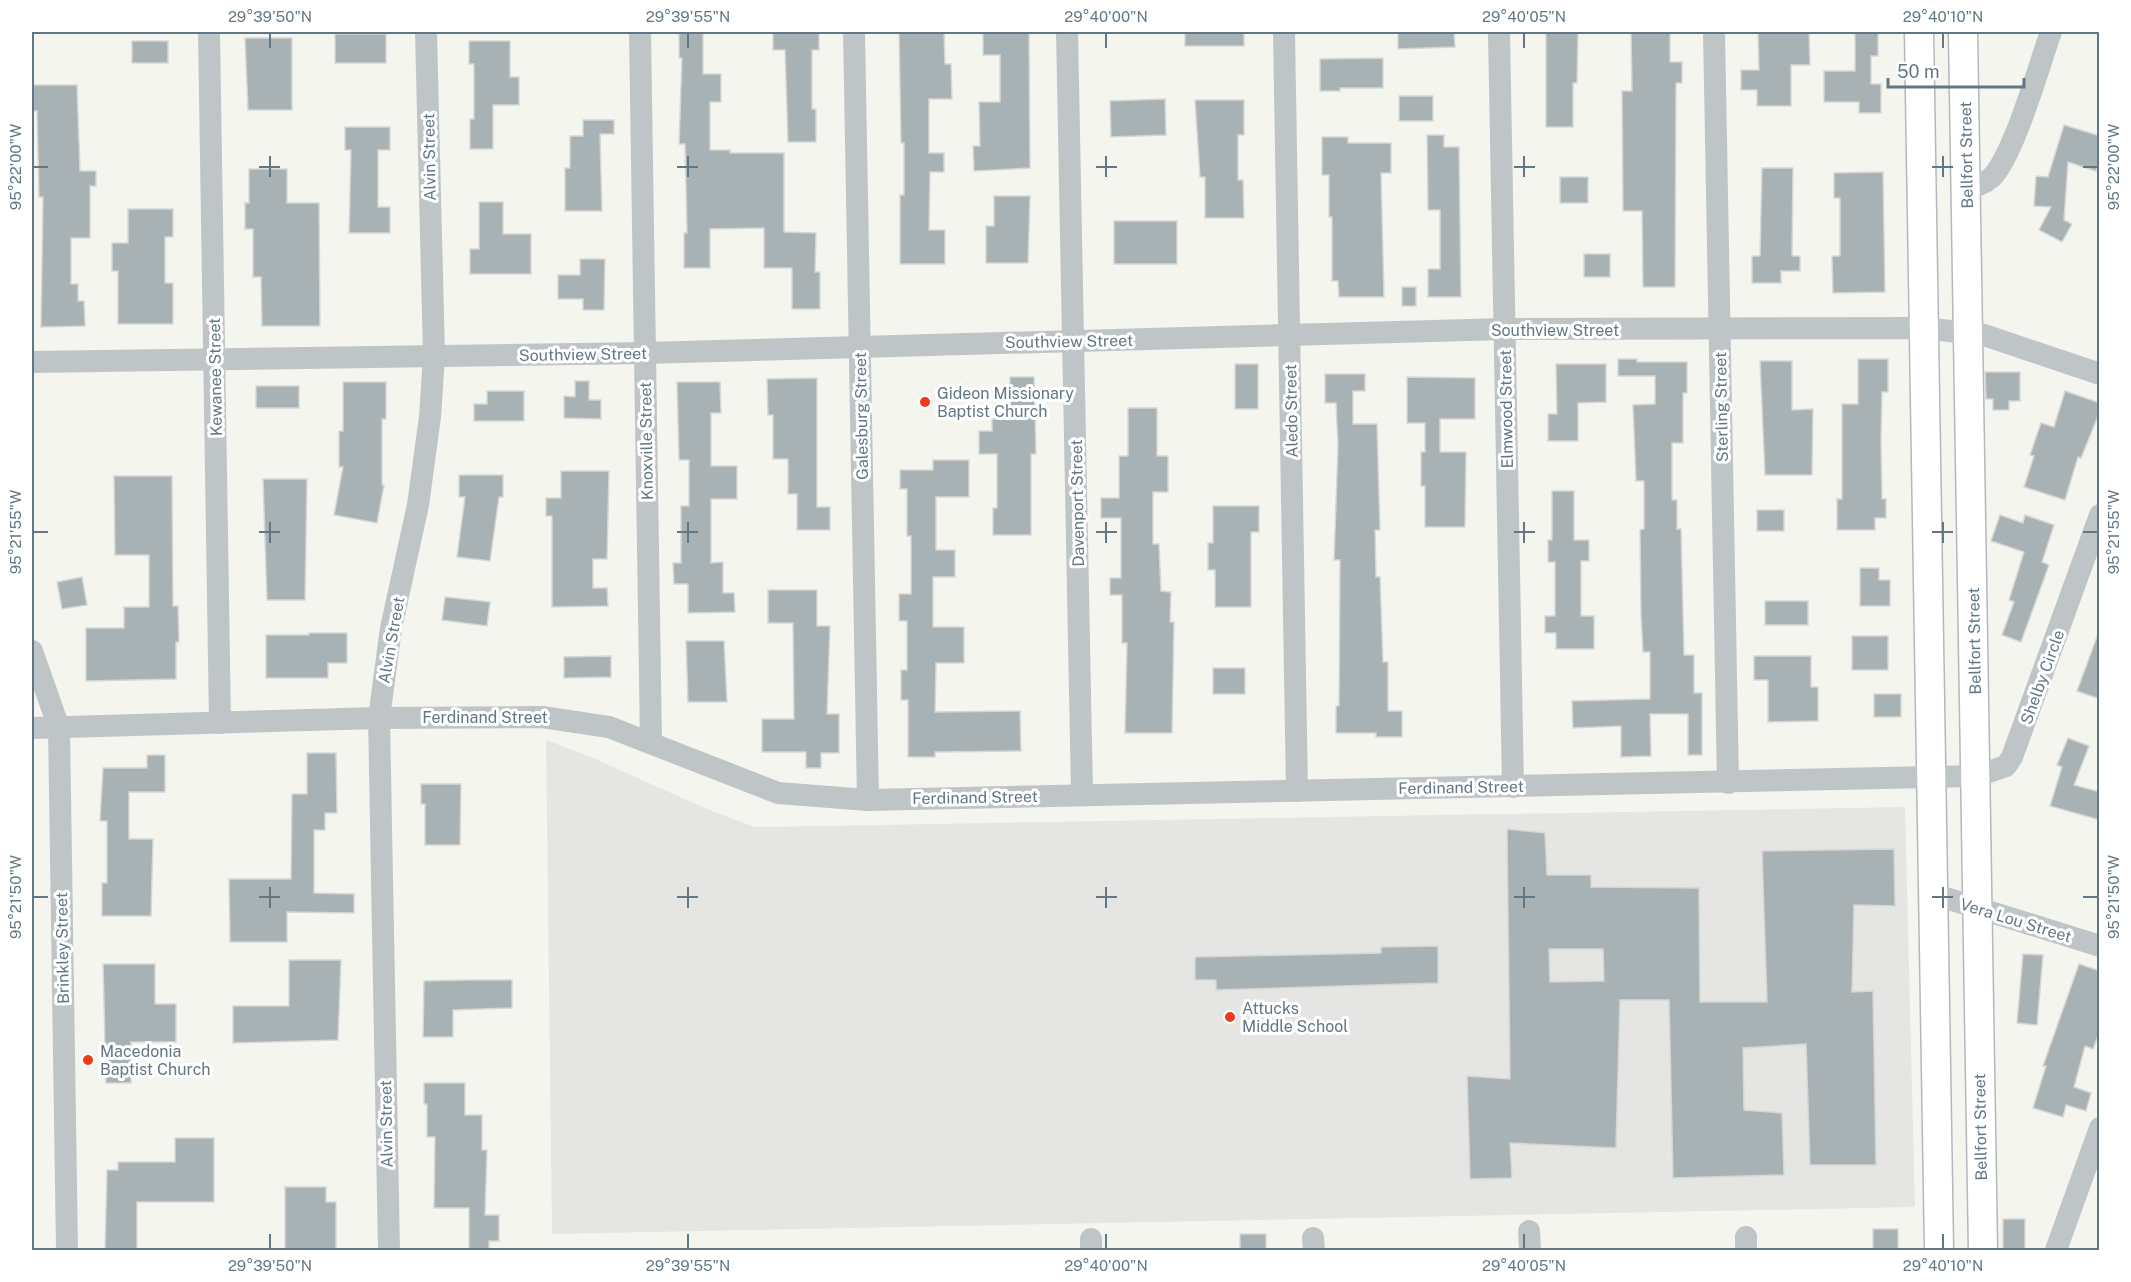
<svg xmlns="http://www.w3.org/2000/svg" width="2131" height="1282" font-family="'Public Sans',sans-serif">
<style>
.built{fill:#e5e6e4}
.building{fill:#a8b2b5;stroke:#d6d6d3;stroke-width:1.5;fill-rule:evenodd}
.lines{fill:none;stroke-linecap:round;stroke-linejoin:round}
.major-casing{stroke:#b3b8bb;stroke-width:31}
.minor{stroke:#bfc5c7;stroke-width:22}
.major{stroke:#fff;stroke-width:28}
.ticks{fill:none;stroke:#627783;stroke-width:2}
.poi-dot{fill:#ed3b19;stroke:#fff;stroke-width:2}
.labels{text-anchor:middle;stroke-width:6;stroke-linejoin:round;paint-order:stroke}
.street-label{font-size:16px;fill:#627783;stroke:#fff}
.poi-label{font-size:16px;fill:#627783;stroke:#fff;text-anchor:start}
.neatline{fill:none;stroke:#627783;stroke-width:2}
.ticks-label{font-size:15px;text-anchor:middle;fill:#627783}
</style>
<rect width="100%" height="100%" fill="#f5f5f0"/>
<polygon class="built" points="546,740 589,756 709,810 755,827 1905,807 1915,1207 552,1234"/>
<g class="building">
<polygon points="679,32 703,32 703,74 721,74 721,102 710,102 710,150 730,150 730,153 784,153 784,232 816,233 815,272 820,272 820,309 792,309 792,268 764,268 764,228 710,229 710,268 684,268 684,233 687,233 686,187 685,144 679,144 682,58 679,58"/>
<polygon points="773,32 819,32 819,50 812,50 812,109 816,109 816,142 788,142 785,50 773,50"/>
<polygon points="899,32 944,32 945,64 951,64 952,99 929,99 929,153 944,153 944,172 930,172 929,230 945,230 945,264 900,264 900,195 904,195 904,143 901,143"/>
<polygon points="983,32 1029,32 1030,168 974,171 973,146 980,146 979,102 1000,102 1000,55 983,55"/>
<rect x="1185" y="32" width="59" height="14"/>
<polygon points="1398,32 1454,32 1455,47 1398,49"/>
<polygon points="1546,32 1578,32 1577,83 1573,83 1573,127 1546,127"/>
<polygon points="1631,32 1670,32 1670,62 1682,62 1682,83 1676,83 1675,287 1643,287 1642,211 1623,211 1622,91 1632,91"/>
<polygon points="1758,32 1809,32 1810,65 1791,65 1791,106 1757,106 1757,90 1741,90 1741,70 1759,70"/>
<polygon points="1855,32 1878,32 1878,56 1871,56 1871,84 1881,84 1881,113 1859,113 1859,102 1824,102 1824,71 1855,71"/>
<rect x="335" y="34" width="51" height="29"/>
<polygon points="245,38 292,38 292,110 248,110"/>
<rect x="132" y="41" width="36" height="22"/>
<polygon points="469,41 510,41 510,77 519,77 519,105 493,105 493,149 470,149 470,119 474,119 474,64 469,64"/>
<polygon points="1383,58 1383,88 1340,88 1340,91 1320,91 1320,59"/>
<polygon points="32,85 77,85 80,171 96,171 96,186 90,186 90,238 71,238 71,284 78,284 78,301 84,301 85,326 41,327 43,197 39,197 37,111 32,111"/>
<rect x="1399" y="96" width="34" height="25"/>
<polygon points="1165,99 1166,135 1111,137 1110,101"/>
<polygon points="1195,100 1244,100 1244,135 1238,135 1238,180 1243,180 1244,218 1205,218 1205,177 1200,177"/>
<polygon points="583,120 614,120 614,134 600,134 602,211 565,211 565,168 570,168 570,136 583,136"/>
<polygon points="2064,125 2100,136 2100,161 2096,171 2068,162 2064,220 2072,224 2062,242 2039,230 2051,207 2034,206 2036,176 2048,177"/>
<polygon points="345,127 390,127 390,150 378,150 378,207 390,207 390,233 349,233 351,150 345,150"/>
<polygon points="1427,135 1444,135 1444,147 1459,147 1461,297 1428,297 1428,269 1440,269 1440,210 1428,210"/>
<polygon points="1322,137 1348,137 1348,143 1391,143 1391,173 1381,173 1384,297 1339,297 1338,281 1332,281 1332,217 1329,217 1329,175 1322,175"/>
<polygon points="1762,168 1793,168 1792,256 1800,256 1800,271 1781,271 1781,283 1752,283 1752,256 1760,256"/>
<polygon points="249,169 287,169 287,203 319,203 320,326 262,326 261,277 253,277 253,229 245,229 245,203 249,203"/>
<polygon points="1883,172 1885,292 1833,293 1832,256 1840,256 1840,198 1834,198 1834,173"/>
<rect x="1560" y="177" width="28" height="26"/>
<polygon points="994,196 1030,196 1028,263 986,263 986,226 994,226"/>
<polygon points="479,202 503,202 503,234 531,234 531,274 470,274 470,249 479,249"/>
<polygon points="128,209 173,209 173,237 165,237 165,283 173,283 173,324 118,324 118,271 112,271 112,243 128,243"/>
<rect x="1114" y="221" width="63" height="43"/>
<rect x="1584" y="254" width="26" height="23"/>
<polygon points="580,259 605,259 604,310 583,310 583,299 558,299 558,275 580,275"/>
<rect x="1402" y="287" width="14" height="19"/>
<polygon points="1618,359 1637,359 1637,362 1687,362 1687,393 1683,393 1683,443 1672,443 1672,500 1677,500 1677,529 1681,529 1684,655 1694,655 1694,693 1702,693 1702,755 1688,755 1688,714 1650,714 1651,756 1621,757 1621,726 1573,728 1572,701 1650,699 1650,652 1643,652 1641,614 1640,530 1644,529 1644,481 1636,481 1633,405 1655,404 1655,376 1618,376"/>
<polygon points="1858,359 1888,359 1888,392 1882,392 1881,441 1882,499 1886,499 1886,518 1875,518 1875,530 1837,530 1837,499 1842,499 1842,404 1858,404"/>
<polygon points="1760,361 1792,361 1792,410 1813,409 1812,475 1765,475"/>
<rect x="1235" y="364" width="23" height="45"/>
<polygon points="1556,364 1606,364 1606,402 1578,403 1578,441 1548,441 1548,414 1557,414"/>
<polygon points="1985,372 2020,372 2020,401 2009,401 2009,410 1993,410 1993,399 1986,399"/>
<polygon points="1325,374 1365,374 1365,391 1353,391 1353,424 1377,424 1380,530 1375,530 1376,577 1380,577 1383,662 1388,662 1388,711 1402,711 1402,737 1376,737 1376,733 1336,733 1336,706 1339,706 1340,560 1334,560 1338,446 1336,403 1325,403"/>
<polygon points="1010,377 1034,377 1036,454 1031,454 1031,535 993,535 993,508 997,508 997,454 979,454 979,431 992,431 992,419 1010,419"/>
<polygon points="1407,377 1475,378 1475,419 1440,419 1440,452 1466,452 1465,527 1425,527 1425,486 1421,486 1421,452 1425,452 1425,423 1407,423"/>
<polygon points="817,378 817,507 830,507 830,530 797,530 797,494 788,494 788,459 773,459 773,415 768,415 767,379"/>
<polygon points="575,381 589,381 589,400 601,400 601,419 564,418 564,396 575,397"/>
<polygon points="343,382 386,382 386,419 382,419 382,485 384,485 377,523 334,515 343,467 339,467 339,431 343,431"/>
<polygon points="677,382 720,382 721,413 711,413 711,466 737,466 737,499 711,499 711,563 723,562 723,593 734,593 735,612 688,613 688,584 674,584 673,563 681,563 681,506 689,506 689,460 679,460"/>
<rect x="256" y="386" width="43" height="22"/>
<polygon points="487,391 524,391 524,421 474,421 474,404 487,404"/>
<polygon points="2065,391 2100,403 2100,411 2081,458 2078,457 2065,500 2024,487 2034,456 2030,455 2041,423 2054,427"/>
<polygon points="1128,408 1157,408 1157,456 1168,456 1168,492 1153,492 1153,544 1159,544 1161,591 1171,592 1170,622 1174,622 1172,733 1125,733 1127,643 1122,643 1122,595 1110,595 1110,578 1121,578 1121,518 1101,518 1101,498 1119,498 1119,456 1128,456"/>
<polygon points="933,460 969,460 969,497 936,497 936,550 955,550 955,577 933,577 933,627 964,627 964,663 936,663 935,712 1020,711 1021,751 935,752 935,757 908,757 908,700 901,700 901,670 907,670 907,621 899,621 899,594 911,594 911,536 907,536 907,489 900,489 900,470 933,470"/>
<polygon points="561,471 609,471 607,559 593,559 593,588 607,588 608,606 552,607 552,516 546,516 546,498 561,498"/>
<polygon points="459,475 503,475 503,497 499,497 490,561 457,557 465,497 459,497"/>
<polygon points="114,476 172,476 173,606 178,606 179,642 176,642 176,679 86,681 86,628 124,628 124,607 149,607 149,555 115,555"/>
<polygon points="263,479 307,479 305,600 267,600"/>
<polygon points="1552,491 1574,491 1574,540 1589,540 1589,561 1581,561 1581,616 1594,616 1594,649 1556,649 1556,633 1545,633 1545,616 1555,616 1555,562 1548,562 1548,540 1552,540"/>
<polygon points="1213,506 1259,506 1259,532 1251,532 1251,607 1215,607 1215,570 1208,570 1208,543 1213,543"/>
<rect x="1757" y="510" width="27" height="21"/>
<polygon points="2000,515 2023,523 2025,515 2054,525 2042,562 2049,565 2021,642 2002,635 2014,602 2009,600 2024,552 1991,541"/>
<polygon points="1860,568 1879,568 1879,580 1890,580 1890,606 1860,606"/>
<polygon points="82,577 87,605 62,609 57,582"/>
<polygon points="768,590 817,590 817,626 830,626 827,714 839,714 839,753 821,753 821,768 806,768 806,752 762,752 762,719 794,719 793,623 768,623"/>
<polygon points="445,597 490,602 487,626 442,620"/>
<rect x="1765" y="601" width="43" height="24"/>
<polygon points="309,633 347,633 347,663 328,663 328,678 266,678 266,635 309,635"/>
<polygon points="2098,634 2100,635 2100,699 2077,691"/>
<rect x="1852" y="636" width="36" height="34"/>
<polygon points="686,641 724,641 727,702 688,702"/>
<polygon points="611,656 611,677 564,678 564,657"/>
<polygon points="1754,656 1811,656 1811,687 1818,687 1818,721 1768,722 1768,680 1754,680"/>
<rect x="1213" y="668" width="32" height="26"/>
<rect x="1874" y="694" width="27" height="23"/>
<polygon points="2068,738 2089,746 2074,785 2100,792 2100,820 2050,806 2062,767 2057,765"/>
<polygon points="307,753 336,753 337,813 325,813 325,830 314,830 314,893 354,894 354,913 287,912 287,942 230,942 229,879 291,879 292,794 307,794"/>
<polygon points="147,755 165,755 165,792 129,792 129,839 153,839 151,916 102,916 102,883 107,883 107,821 100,821 103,768 147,768"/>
<polygon points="421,784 461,784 460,845 425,845 425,804 421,804"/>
<path d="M1507,829L1545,833L1547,875H1591V887L1699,888L1700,1002H1767L1762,851L1894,849L1895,906L1854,905L1852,992L1873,991L1876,1165H1810L1806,1044L1743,1048L1744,1110L1782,1113L1784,1175L1673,1178L1669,1000H1620L1616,1148L1510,1143L1512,1178L1470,1179L1467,1076L1510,1079ZM1549,949H1603L1604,981L1550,982Z"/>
<polygon points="1438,946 1438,983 1216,990 1216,980 1195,980 1195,957 1381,953 1381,947"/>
<polygon points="2023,954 2043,955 2037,1025 2017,1023"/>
<polygon points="289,960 341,960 338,1040 233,1043 233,1006 289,1006"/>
<polygon points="103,964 155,964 155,1004 176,1004 176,1042 131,1042 131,1083 106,1083"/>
<polygon points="2079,964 2100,971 2100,1030 2093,1049 2085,1046 2074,1087 2091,1093 2086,1111 2066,1105 2063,1117 2033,1108 2046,1066 2043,1066"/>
<polygon points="470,980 512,980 512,1008 453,1010 453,1037 423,1037 424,981"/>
<polygon points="424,1083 465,1083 465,1115 482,1115 482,1150 487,1150 485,1215 499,1215 499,1241 489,1241 489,1251 469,1251 469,1208 434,1208 435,1137 427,1137 427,1104 424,1104"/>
<polygon points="175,1138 214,1138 214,1202 137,1202 137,1251 105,1251 107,1170 118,1170 118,1162 175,1162"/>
<polygon points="285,1187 326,1187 326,1202 336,1202 336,1251 285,1251"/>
<rect x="2003" y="1219" width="22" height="32"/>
<rect x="1873" y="1229" width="25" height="22"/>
<rect x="1240" y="1234" width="26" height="17"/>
</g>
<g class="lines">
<defs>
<g id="major">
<polyline points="1919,32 1939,1250"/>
<polyline points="1963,32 1983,1250"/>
</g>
</defs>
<use href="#major" class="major-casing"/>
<g class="minor">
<polyline points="209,32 220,723"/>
<polyline points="640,32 651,742"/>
<polyline points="854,32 868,800"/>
<polyline points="1067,32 1082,794"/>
<polyline points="1284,32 1297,791"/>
<polyline points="1499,32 1513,787"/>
<polyline points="1714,32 1728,783"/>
<path d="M1967,188C1977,186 1984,184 1992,177C2014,155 2039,65 2051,32"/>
<polyline points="32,362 645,353 1505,329 1924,328 1984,335 2100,374"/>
<polyline points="32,651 59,728 67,1250"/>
<polyline points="32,728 379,718 542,717 609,727 778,793 868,800 1977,776 2006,766 2012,757 2100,515"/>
<polyline points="1933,894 2100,946"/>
<polyline points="1529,1231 1530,1250"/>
<polyline points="1746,1237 1746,1250"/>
<polyline points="1313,1238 1314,1250"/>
<polyline points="1091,1239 1091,1250"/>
<polyline points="389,1250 379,718 391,628 418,505 430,417 434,356 426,32"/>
<polyline points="2056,1250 2100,1128"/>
</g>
<use href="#major" class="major"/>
</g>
<path class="ticks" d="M270,33V48M688,33V48M1106,33V48M1524,33V48M1943,33V48M270,156V177M688,156V177M1106,156V177M1524,156V177M1943,156V177M33,167H48M259,167H280M677,167H698M1096,167H1117M1514,167H1535M1932,167H1953M2083,167H2098M270,522V543M688,522V543M1106,522V543M1524,522V543M1943,522V543M33,532H48M259,532H280M677,532H698M1096,532H1117M1514,532H1535M1932,532H1953M2083,532H2098M270,887V908M688,887V908M1106,887V908M1524,887V908M1943,887V908M33,897H48M259,897H280M677,897H698M1096,897H1117M1514,897H1535M1932,897H1953M2083,897H2098M270,1234V1249M688,1234V1249M1106,1234V1249M1524,1234V1249M1943,1234V1249"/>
<g class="poi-dot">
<circle cx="925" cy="402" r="6"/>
<circle cx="1230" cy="1017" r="6"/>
<circle cx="88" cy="1060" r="6"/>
</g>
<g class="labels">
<g class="street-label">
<text transform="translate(1966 155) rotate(-91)" y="6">Bellfort Street</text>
<text transform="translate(429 157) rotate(-91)" y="6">Alvin Street</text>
<text x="1555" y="336">Southview Street</text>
<text transform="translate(1069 341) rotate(-1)" y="6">Southview Street</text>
<text transform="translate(583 354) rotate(-1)" y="6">Southview Street</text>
<text transform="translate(215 377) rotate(-91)" y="6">Kewanee Street</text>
<text transform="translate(1721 407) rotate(-91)" y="6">Sterling Street</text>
<text transform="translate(1506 409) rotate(-91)" y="6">Elmwood Street</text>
<text transform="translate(1291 411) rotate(-91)" y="6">Aledo Street</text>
<text transform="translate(861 416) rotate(-91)" y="6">Galesburg Street</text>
<text transform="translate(646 441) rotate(-91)" y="6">Knoxville Street</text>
<text transform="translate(1077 503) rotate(-91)" y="6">Davenport Street</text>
<text transform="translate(391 640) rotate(-80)" y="6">Alvin Street</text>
<text transform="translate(1974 641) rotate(-91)" y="6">Bellfort Street</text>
<text transform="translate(2042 677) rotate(-70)" y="6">Shelby Circle</text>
<text x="485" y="723">Ferdinand Street</text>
<text transform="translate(1461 787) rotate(-1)" y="6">Ferdinand Street</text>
<text transform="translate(975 797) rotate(-1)" y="6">Ferdinand Street</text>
<text transform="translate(2016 920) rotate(17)" y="6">Vera Lou Street</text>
<text transform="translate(62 948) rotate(-91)" y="6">Brinkley Street</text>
<text transform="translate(386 1124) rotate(-91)" y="6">Alvin Street</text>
<text transform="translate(1980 1127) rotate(-91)" y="6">Bellfort Street</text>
</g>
<g class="poi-label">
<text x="937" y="399">Gideon Missionary<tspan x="937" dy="18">Baptist Church</tspan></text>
<text x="1242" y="1014">Attucks<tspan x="1242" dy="18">Middle School</tspan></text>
<text x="100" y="1057">Macedonia<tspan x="100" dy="18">Baptist Church</tspan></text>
</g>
</g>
<rect width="2131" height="1282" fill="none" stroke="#ffffff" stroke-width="66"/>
<path d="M1888 78v9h136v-9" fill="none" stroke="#627783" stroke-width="3"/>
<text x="1897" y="78" font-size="18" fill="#627783" stroke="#ffffff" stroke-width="4.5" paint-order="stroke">50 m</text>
<rect x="33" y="33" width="2065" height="1216" class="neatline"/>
<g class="ticks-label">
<text x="270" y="22">29°39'50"N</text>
<text x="688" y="22">29°39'55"N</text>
<text x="1106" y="22">29°40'00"N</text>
<text x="1524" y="22">29°40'05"N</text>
<text x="1943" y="22">29°40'10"N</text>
<text transform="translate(2114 167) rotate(-90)" y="5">95°22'00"W</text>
<text transform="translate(16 167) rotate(-90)" y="5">95°22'00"W</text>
<text transform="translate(2114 532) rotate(-90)" y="5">95°21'55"W</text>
<text transform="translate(16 532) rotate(-90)" y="5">95°21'55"W</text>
<text transform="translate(2114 897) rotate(-90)" y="5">95°21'50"W</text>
<text transform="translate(16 897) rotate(-90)" y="5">95°21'50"W</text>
<text x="270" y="1271">29°39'50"N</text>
<text x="688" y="1271">29°39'55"N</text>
<text x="1106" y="1271">29°40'00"N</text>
<text x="1524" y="1271">29°40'05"N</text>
<text x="1943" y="1271">29°40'10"N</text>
</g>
</svg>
